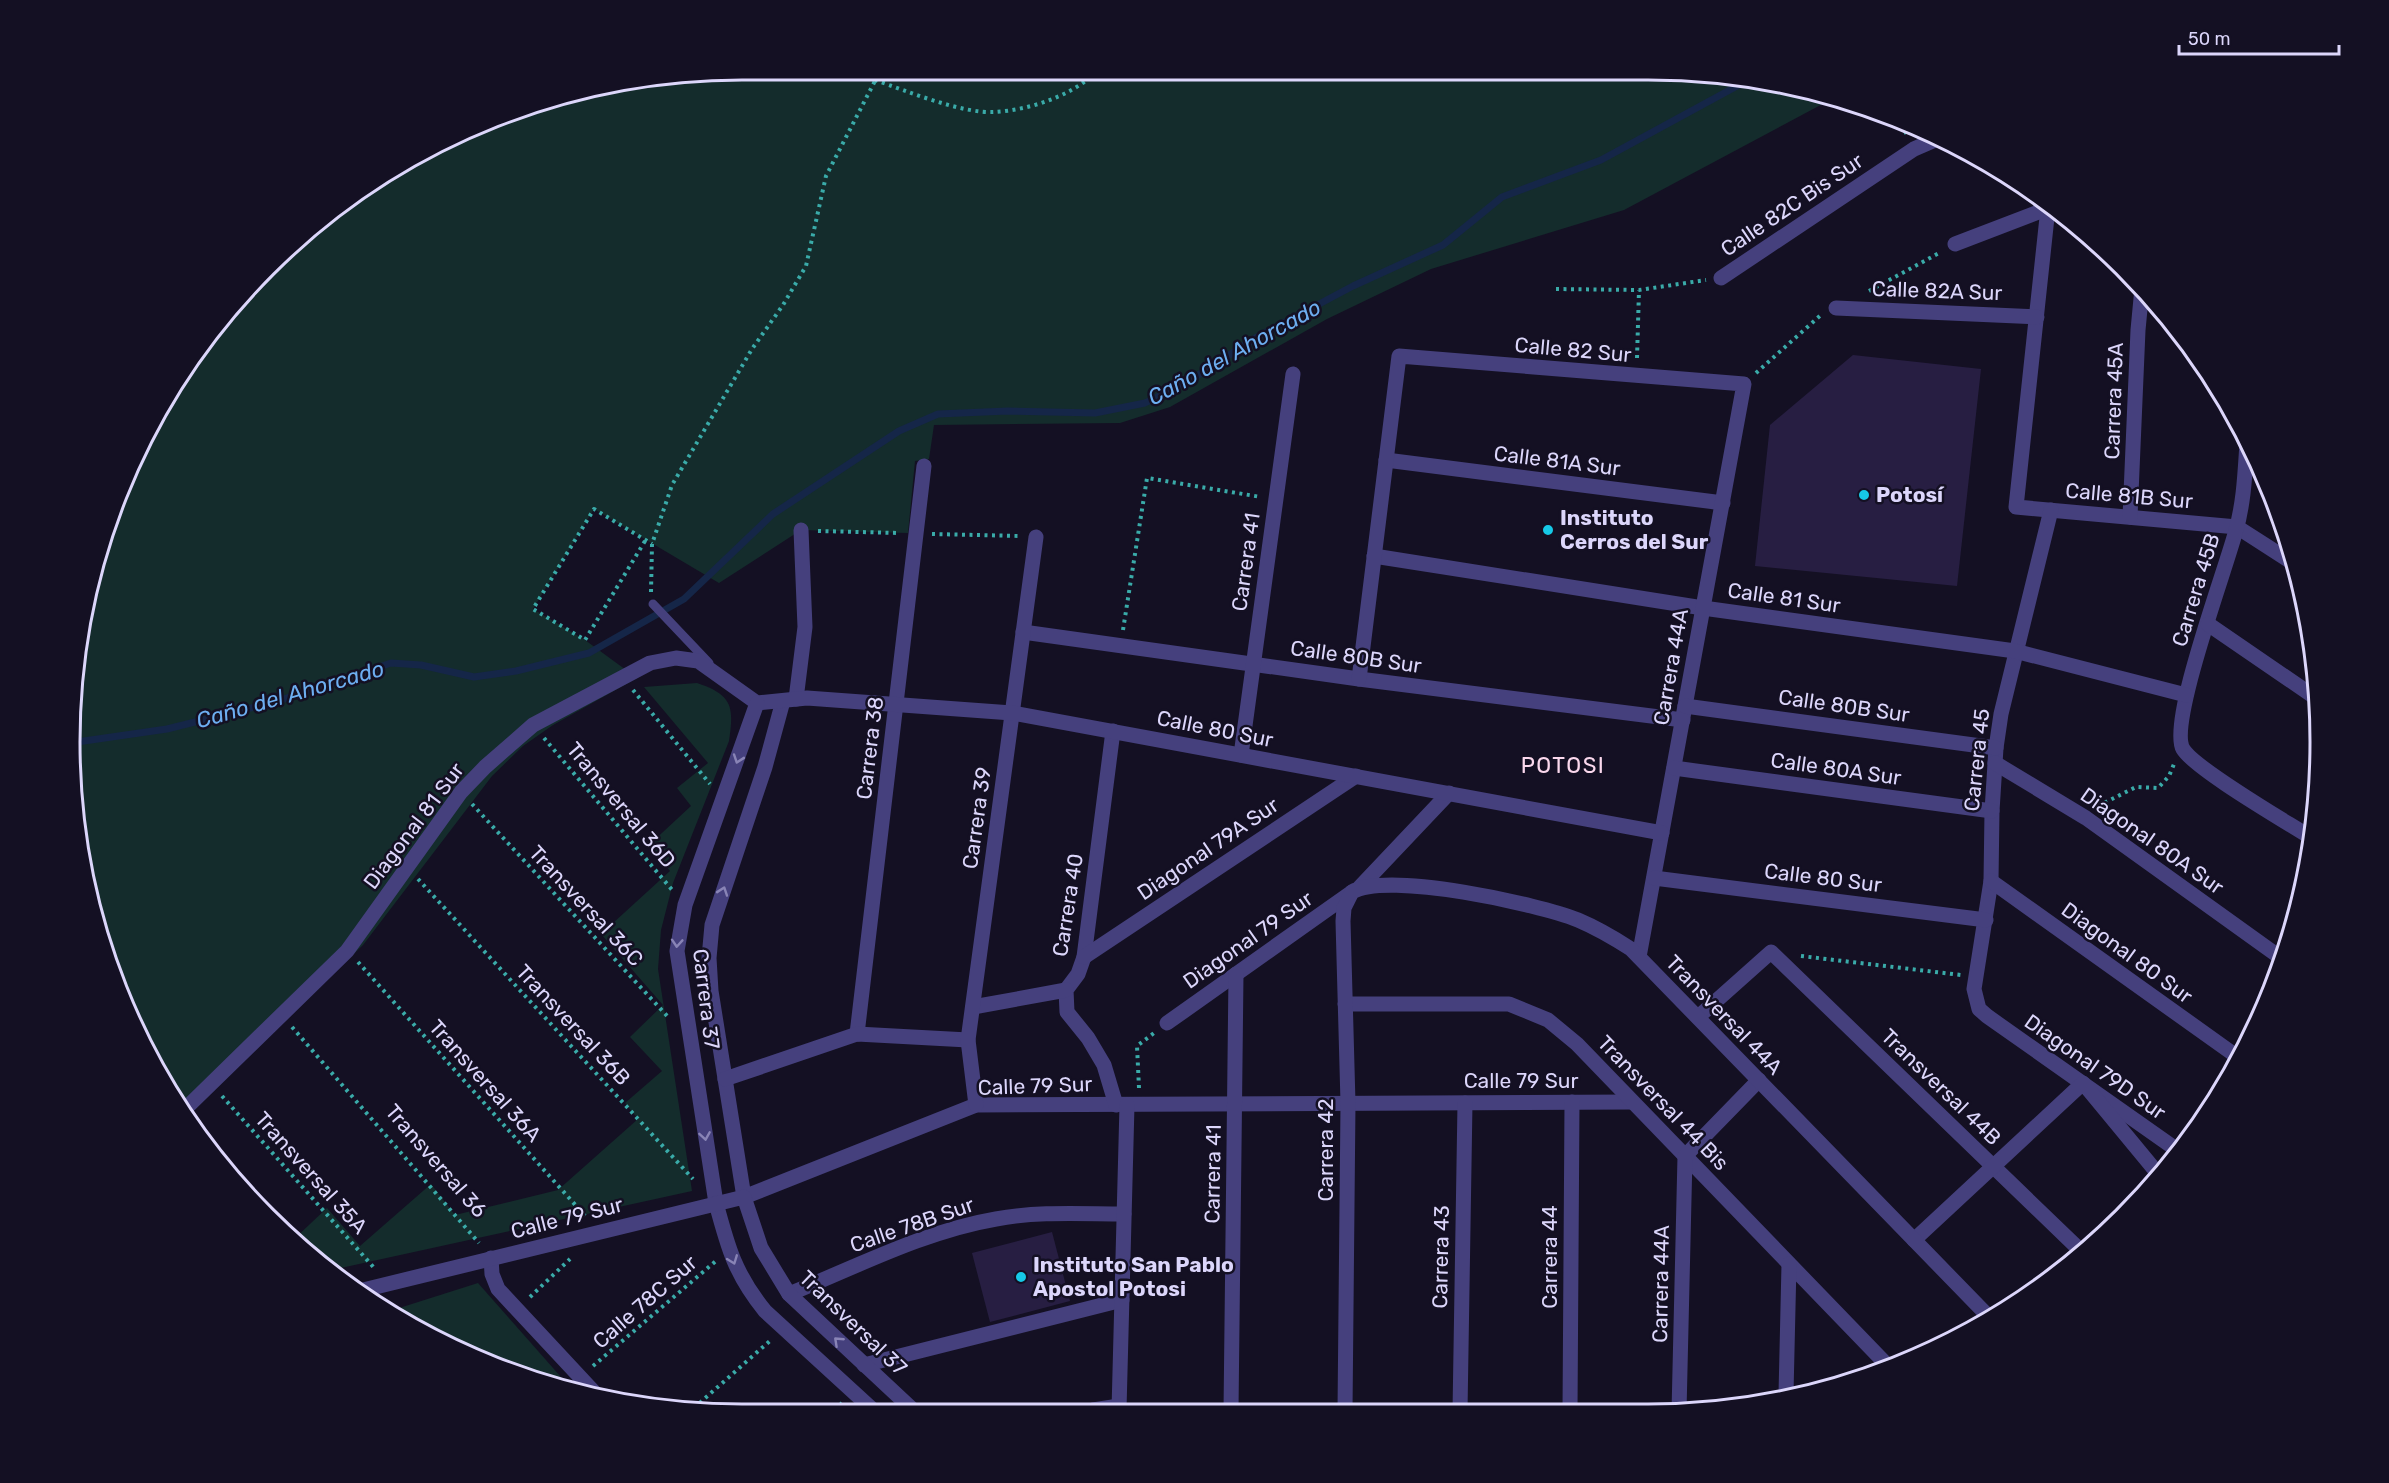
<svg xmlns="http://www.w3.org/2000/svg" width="2389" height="1483" font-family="Rubik,sans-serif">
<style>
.green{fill:#142c2c}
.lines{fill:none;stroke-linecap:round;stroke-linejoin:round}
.stream{stroke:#152648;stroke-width:7}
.building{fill:#271e42}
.path{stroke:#3aaba9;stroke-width:4;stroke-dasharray:3 4.5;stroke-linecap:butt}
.service{stroke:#45407d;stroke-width:9}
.minor{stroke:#45407d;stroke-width:15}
.tertiary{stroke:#45407d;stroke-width:15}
.oneway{stroke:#8984b6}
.poi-dot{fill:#16c9e7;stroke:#141023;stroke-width:2}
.labels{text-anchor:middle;stroke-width:5;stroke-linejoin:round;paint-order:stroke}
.street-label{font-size:21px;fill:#dcd6fb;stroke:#141023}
.poi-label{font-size:21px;font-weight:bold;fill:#dcd6fb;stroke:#141023;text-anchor:start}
.water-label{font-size:22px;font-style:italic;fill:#6daef1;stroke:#141023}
.neighbourhood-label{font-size:22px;letter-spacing:1.5px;fill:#fbd8ed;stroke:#141023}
.rim{fill:none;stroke:#dcd6fb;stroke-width:3}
</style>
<rect width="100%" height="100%" fill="#141023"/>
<g class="green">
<polygon points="653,75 1735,75 1830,100 1624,210 1431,269 1327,319 1170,407 1120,423 934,425 929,459 915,461 908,533 801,530 719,583 594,509 533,609 585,640 637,678 553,725 523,746 492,776 363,945 185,1119 105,957 75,830 69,741 75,653 105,526 183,368 266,266 332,208 444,139 526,105"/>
<path d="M697,683C733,695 734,707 729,741L673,883L661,930L658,969L692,1191L327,1271L293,1240L327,1208L360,1246L431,1184L455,1215L558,1190L638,1119L625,1103L662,1071L630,1037L663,1005L601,934L670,871L649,845L691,806L677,788L708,763L644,687Z"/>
<polygon points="478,1283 568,1385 484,1363 393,1310"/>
</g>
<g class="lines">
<polyline class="stream" points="69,740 77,742 167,729 275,702 391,663 421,665 474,677 516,671 589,653 684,599 773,514 899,431 938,414 1008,411 1095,413 1145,403 1192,379 1257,337 1353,286 1443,245 1502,197 1601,160 1750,79"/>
</g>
<g class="building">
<polygon points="1853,355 1981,369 1957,586 1755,566 1770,425"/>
<polygon points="1052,1232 1070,1301 990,1322 972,1253"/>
</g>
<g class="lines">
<g class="path">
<path d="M875,80C907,91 962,114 995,112C1028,110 1068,97 1093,75"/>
<polyline points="1898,118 1907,135"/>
<polyline points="1556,289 1639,290 1706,280"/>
<polyline points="1869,291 1941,252"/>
<polyline points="1637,358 1639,290"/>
<polyline points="1756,373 1822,314"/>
<polyline points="818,531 900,533"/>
<polyline points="932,534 1020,536"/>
<polyline points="645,541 585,640 533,609 594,509 652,544"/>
<polyline points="651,592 652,544 672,485 752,349 783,305 806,266 826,176 878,75"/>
<polyline points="1123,630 1147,478 1261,497"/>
<polyline points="633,690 710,784"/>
<polyline points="544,738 673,891"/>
<polyline points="472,804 668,1017"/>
<polyline points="2098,806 2136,787 2158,788 2169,776 2174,764"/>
<polyline points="418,879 693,1179"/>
<polyline points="1801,956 1961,975"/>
<polyline points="358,962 587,1218"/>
<polyline points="292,1027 479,1243"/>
<polyline points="1139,1088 1137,1046 1154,1033"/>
<polyline points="222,1096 376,1270"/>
<polyline points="530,1297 570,1259"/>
<polyline points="593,1366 717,1260"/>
<polyline points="694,1408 772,1339"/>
<polyline points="835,1409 842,1403"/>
</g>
<polyline class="service" points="653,604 709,663"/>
<g class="minor">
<polyline points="2048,208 2016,507 2237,527 2293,563"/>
<polyline points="1955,244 2054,206"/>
<polyline points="1721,278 1914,149 1937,139"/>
<polyline points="1836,308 2037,317"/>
<path d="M2247,443C2245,472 2244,502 2236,530C2227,566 2168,723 2183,749C2195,769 2285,821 2310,837"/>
<polyline points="1386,460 1723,503"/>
<polyline points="2051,510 2001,714 1996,748 1992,811 1991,881 1974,989 1979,1009 1987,1016 2180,1152"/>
<polyline points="2130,517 2138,330 2142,288"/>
<polyline points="1374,556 1703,608 2015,651 2186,695"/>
<polyline points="2208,624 2316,698"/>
<polyline points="1023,632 1359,679 1683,720"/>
<polyline points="1359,679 1399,356 1744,384 1639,957"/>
<polyline points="796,699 805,627 801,530"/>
<polyline points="783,701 765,767 712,925 709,958 711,991 744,1197 976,1105 1632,1102"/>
<polyline points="1685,706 1996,748"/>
<polyline points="1113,731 1084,957 1078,974 1066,990 1067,1012 1088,1038 1104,1065 1116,1105"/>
<polyline points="1241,755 1293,374"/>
<polyline points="1995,763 2086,818 2281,958"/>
<polyline points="1674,768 1992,811"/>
<polyline points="1654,878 1986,920"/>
<polyline points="1991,881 2239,1058"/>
<polyline points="1360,887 1449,793"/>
<polyline points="1084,957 1356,776"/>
<polyline points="1345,1004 1509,1004 1548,1020 1577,1044 1889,1367"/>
<polyline points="973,1007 1066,990"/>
<polyline points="1698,1017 1771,952 2083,1253"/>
<polyline points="1167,1023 1352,892"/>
<polyline points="857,1034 924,466"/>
<polyline points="725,1079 857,1034 968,1040"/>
<polyline points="976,1105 968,1040 1036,537"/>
<polyline points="181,1113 347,951 461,792 485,767 533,725 650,663 676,658 698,661 757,703 807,698 1012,713 1662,833"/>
<polyline points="716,1203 677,951 685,905 757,703"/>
<polyline points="1914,1240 2083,1083 2159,1175"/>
<polyline points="491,1258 492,1274 498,1289 594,1392"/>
<path d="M789,1294C856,1267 925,1231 996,1219C1038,1211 1082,1214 1124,1214"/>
<polyline points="864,1365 1122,1300"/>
<polyline points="1786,1394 1789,1264"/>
<polyline points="1093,1410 1119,1406"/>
<polyline points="1119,1410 1127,1105"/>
<polyline points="1231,1411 1236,974"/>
<polyline points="1460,1412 1465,1103"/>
<polyline points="1570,1412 1572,1102"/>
<polyline points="1679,1412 1685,1156 1759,1080"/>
</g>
<g class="tertiary">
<path d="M716,1203C728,1248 735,1274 765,1311L872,1409"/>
<polyline points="359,1291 744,1197 761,1248 789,1294 912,1409"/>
<path d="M1345,1411L1348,1103L1343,921L1344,908L1352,892C1387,871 1539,904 1578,920C1597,928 1614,938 1631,949L1991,1319"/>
</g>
</g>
<defs><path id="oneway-chevron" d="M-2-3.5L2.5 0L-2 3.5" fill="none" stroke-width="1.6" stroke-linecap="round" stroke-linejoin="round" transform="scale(1.5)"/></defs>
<g class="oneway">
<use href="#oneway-chevron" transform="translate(738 759) rotate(109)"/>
<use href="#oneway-chevron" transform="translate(723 891) rotate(-71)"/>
<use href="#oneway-chevron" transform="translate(677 943) rotate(94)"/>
<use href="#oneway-chevron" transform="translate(705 1136) rotate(81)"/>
<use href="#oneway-chevron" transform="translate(733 1260) rotate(69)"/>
<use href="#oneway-chevron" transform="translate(838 1341) rotate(-137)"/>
</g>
<g class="poi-dot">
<circle cx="1864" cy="495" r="6"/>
<circle cx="1548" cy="530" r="6"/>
<circle cx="1021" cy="1277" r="6"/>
</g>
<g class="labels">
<g class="street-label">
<text transform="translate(1792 205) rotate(-34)" y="7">Calle 82C Bis Sur</text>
<text transform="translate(1937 291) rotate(2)" y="7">Calle 82A Sur</text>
<text transform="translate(1573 350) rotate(5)" y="7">Calle 82 Sur</text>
<text transform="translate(2114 401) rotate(-88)" y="7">Carrera 45A</text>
<text transform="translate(1557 461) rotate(7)" y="7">Calle 81A Sur</text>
<text transform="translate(2129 496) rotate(5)" y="7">Calle 81B Sur</text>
<text transform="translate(1246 562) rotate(-82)" y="7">Carrera 41</text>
<text transform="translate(2196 590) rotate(-73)" y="7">Carrera 45B</text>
<text transform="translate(1784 598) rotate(8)" y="7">Calle 81 Sur</text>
<text transform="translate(1356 657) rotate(8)" y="7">Calle 80B Sur</text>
<text transform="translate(1671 667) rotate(-80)" y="7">Carrera 44A</text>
<text transform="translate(1844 706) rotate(8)" y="7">Calle 80B Sur</text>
<text transform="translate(1215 729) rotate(11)" y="7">Calle 80 Sur</text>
<text transform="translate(870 748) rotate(-83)" y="7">Carrera 38</text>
<text transform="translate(1977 760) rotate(-84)" y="7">Carrera 45</text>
<text transform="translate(1836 769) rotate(8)" y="7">Calle 80A Sur</text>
<text transform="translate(621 805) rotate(50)" y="7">Transversal 36D</text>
<text transform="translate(977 818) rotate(-82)" y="7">Carrera 39</text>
<text transform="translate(414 826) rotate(-53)" y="7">Diagonal 81 Sur</text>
<text transform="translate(2152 841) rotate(35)" y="7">Diagonal 80A Sur</text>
<text transform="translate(1208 849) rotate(-34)" y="7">Diagonal 79A Sur</text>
<text transform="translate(1823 878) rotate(7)" y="7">Calle 80 Sur</text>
<text transform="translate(1068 905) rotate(-81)" y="7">Carrera 40</text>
<text transform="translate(586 906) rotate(47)" y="7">Transversal 36C</text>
<text transform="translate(1248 940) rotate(-35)" y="7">Diagonal 79 Sur</text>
<text transform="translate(2127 953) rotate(36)" y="7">Diagonal 80 Sur</text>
<text transform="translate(706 999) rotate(83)" y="7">Carrera 37</text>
<text transform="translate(1724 1015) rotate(46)" y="7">Transversal 44A</text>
<text transform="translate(573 1025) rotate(47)" y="7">Transversal 36B</text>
<text transform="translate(2095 1067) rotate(35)" y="7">Diagonal 79D Sur</text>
<text transform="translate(485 1081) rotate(48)" y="7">Transversal 36A</text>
<text x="1521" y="1088">Calle 79 Sur</text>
<text transform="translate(1035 1086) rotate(-2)" y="7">Calle 79 Sur</text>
<text transform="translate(1941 1087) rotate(44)" y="7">Transversal 44B</text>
<text transform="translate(1663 1103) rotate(46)" y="7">Transversal 44 Bis</text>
<text transform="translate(1326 1150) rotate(-90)" y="7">Carrera 42</text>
<text transform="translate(436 1161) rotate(49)" y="7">Transversal 36</text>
<text transform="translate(311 1173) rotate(48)" y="7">Transversal 35A</text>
<text transform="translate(1213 1174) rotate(-89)" y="7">Carrera 41</text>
<text transform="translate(567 1218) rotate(-14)" y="7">Calle 79 Sur</text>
<text transform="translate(912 1225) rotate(-19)" y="7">Calle 78B Sur</text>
<text transform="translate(1441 1257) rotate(-89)" y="7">Carrera 43</text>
<text transform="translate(1550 1257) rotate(-90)" y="7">Carrera 44</text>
<text transform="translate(1661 1284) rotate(-89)" y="7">Carrera 44A</text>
<text transform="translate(645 1302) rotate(-41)" y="7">Calle 78C Sur</text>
<text transform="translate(853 1323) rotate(44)" y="7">Transversal 37</text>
</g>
<g class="poi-label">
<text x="1876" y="502">Potosí</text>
<text x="1560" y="525">Instituto<tspan x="1560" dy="24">Cerros del Sur</tspan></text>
<text x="1033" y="1272">Instituto San Pablo<tspan x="1033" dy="24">Apostol Potosi</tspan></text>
</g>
<g class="water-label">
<text transform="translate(1234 352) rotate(-29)" y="8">Caño del Ahorcado</text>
<text transform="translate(290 694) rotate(-16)" y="8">Caño del Ahorcado</text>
</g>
<g class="neighbourhood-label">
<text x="1563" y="773">POTOSI</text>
</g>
</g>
<path d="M0 0H2389V1483H0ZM742 80H1648A662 662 0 0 1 2310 742V742A662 662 0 0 1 1648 1404H742A662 662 0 0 1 80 742V742A662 662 0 0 1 742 80Z" fill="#141023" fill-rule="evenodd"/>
<path class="rim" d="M742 80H1648A662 662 0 0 1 2310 742V742A662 662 0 0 1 1648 1404H742A662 662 0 0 1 80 742V742A662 662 0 0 1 742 80Z"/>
<path d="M2179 45v9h160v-9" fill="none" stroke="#dcd6fb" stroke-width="3"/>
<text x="2188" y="45" font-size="18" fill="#dcd6fb" stroke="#141023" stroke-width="4.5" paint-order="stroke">50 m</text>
</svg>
